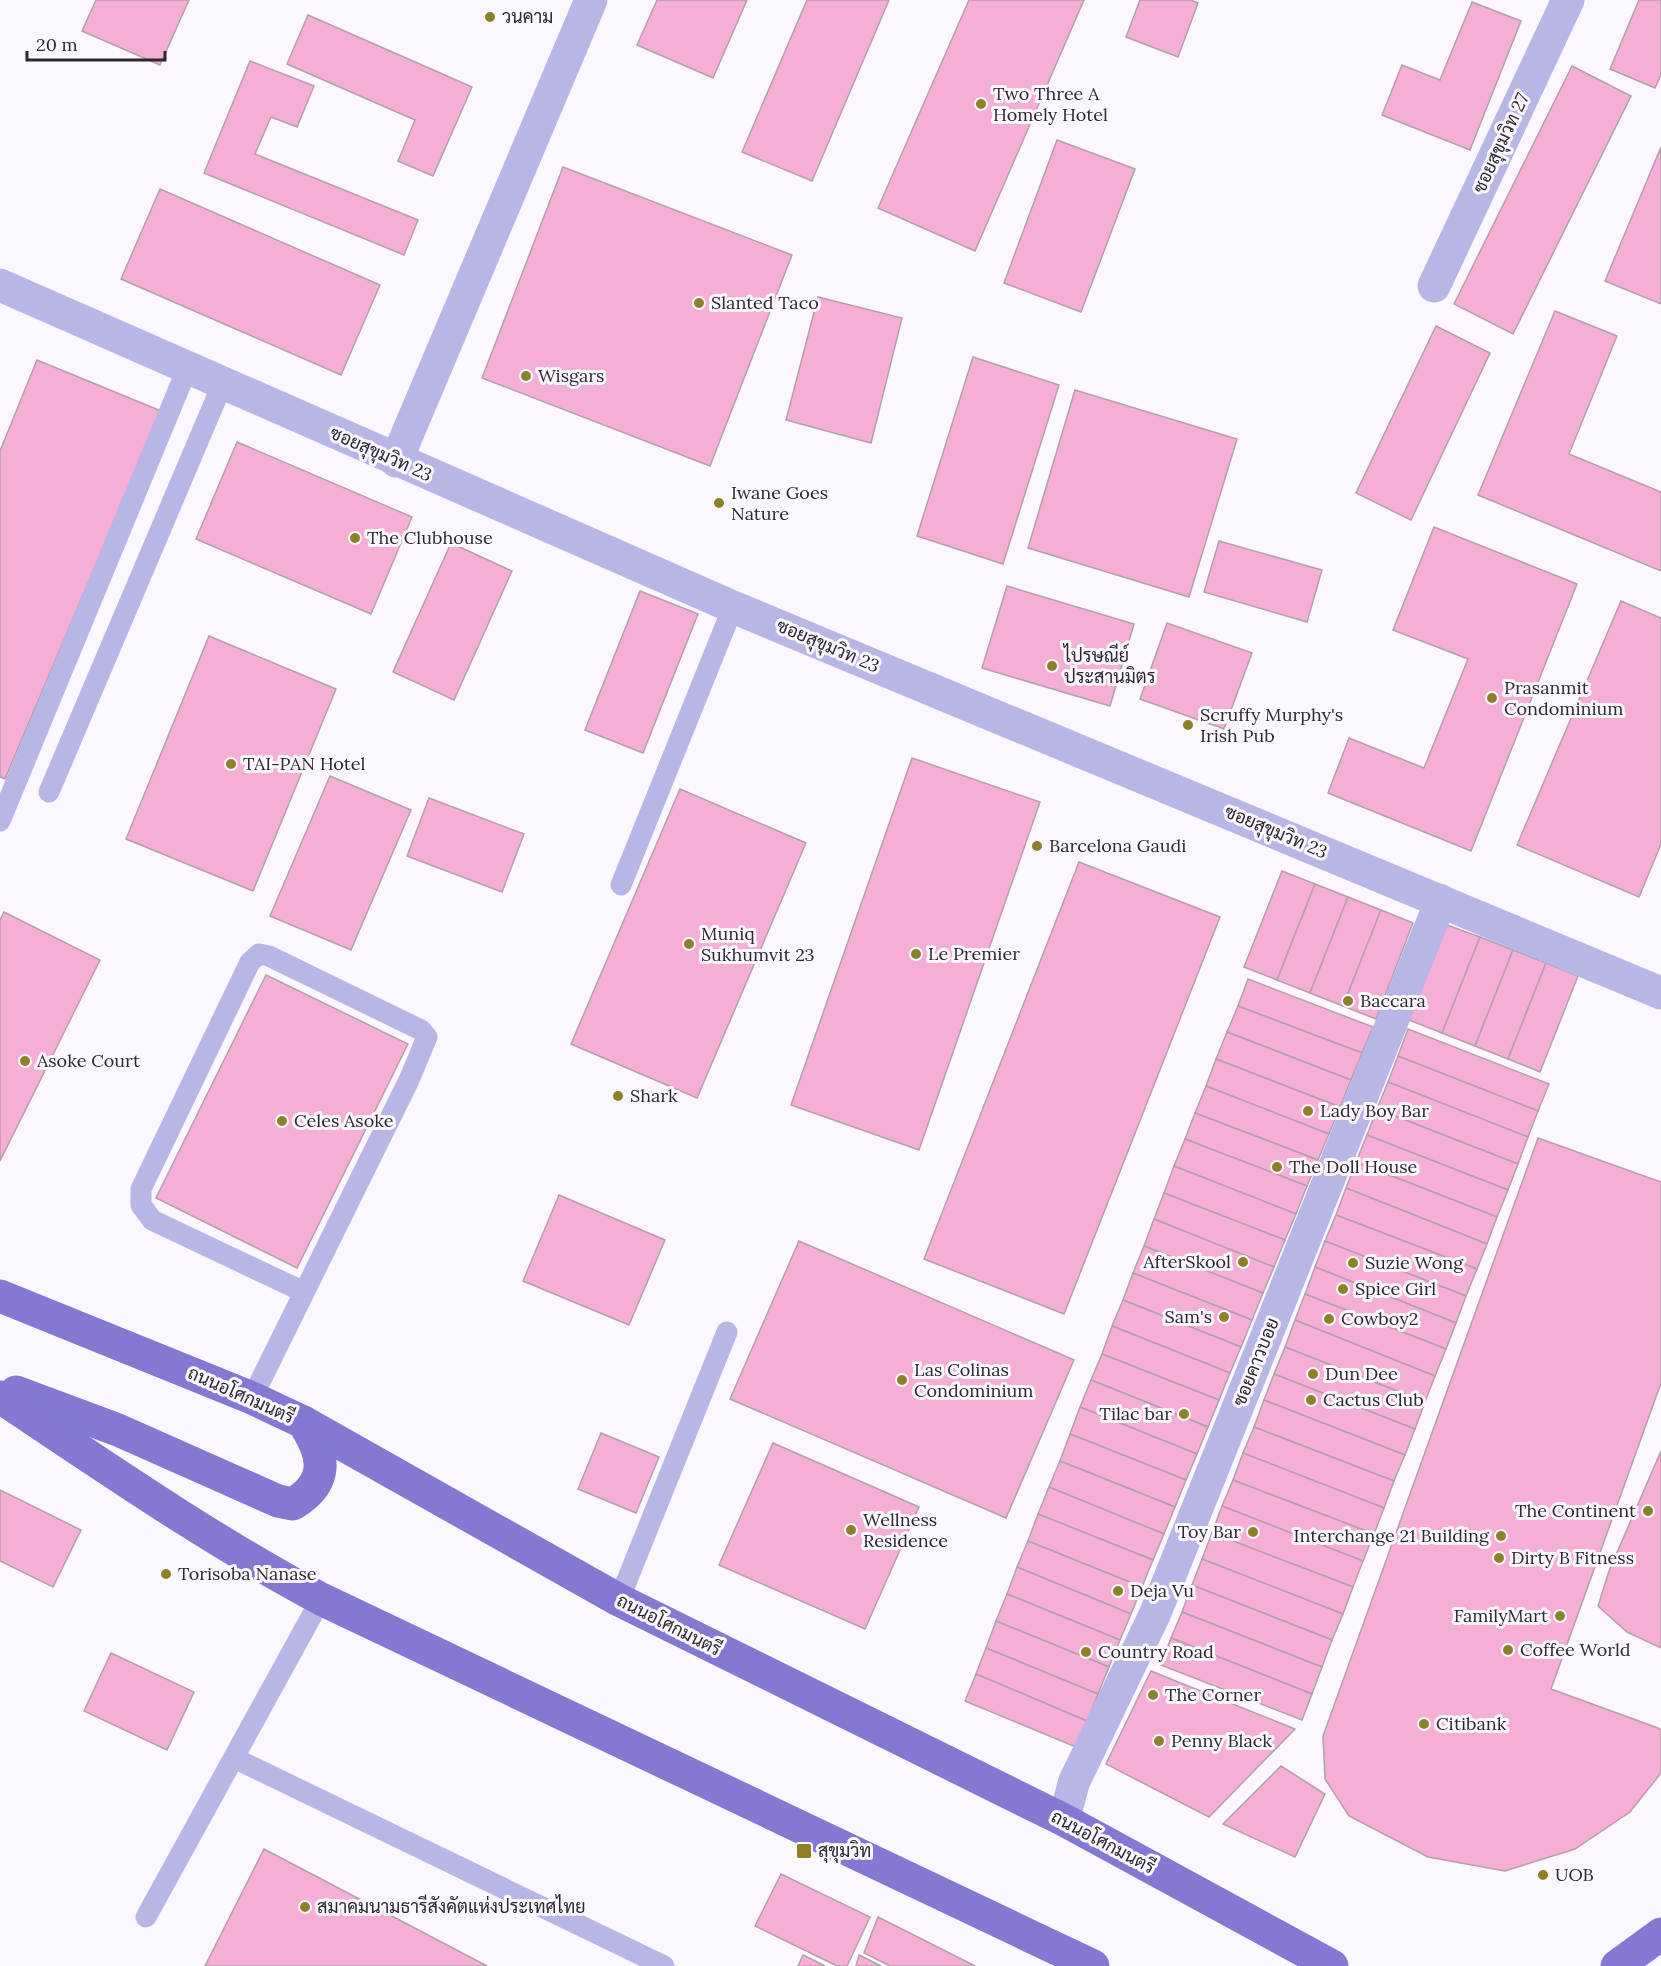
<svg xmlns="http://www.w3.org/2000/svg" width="1661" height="1966" font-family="Lora,Sarabun,serif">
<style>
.building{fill:#f5aed6;stroke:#b3a0aa;stroke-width:1.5}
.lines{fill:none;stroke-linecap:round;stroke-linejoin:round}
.service{stroke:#b8b5e7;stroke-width:21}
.pedestrian{stroke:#b8b5e7;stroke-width:32}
.minor{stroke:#b8b5e7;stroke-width:33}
.primary{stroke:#8379d3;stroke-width:33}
.poi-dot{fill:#8d8027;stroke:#fcf7ff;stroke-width:2}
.labels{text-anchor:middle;stroke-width:6;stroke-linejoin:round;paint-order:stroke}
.poi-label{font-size:18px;fill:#2d282f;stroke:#fcf7ff;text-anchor:start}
.street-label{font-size:18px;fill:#2d282f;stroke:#fcf7ff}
</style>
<rect width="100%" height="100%" fill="#fcf7ff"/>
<g class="building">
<polygon points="96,0 189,0 160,65 82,31"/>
<polygon points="657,0 747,0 713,78 637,45"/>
<polygon points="807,0 889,0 812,181 742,152"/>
<polygon points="969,0 1084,0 975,251 878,208"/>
<polygon points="1140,0 1191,0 1198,3 1178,57 1126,37"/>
<polygon points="1639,0 1661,0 1661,75 1655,88 1610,69"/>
<polygon points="1472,2 1521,21 1470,150 1382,115 1402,65 1440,80"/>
<polygon points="308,15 472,87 433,176 398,161 415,120 287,64"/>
<polygon points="250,61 314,86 297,127 271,117 255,154 418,220 404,255 204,173"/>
<polygon points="1572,66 1631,96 1513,334 1454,304"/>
<polygon points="1057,140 1135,169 1081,312 1004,283"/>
<polygon points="1661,147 1661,304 1605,281"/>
<polygon points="563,167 792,255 710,466 482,378"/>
<polygon points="160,189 380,285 341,375 121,279"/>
<polygon points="818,297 902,318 871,443 786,420"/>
<polygon points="1555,311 1617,336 1569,454 1661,492 1661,571 1478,495"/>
<polygon points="1436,326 1490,353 1411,520 1356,493"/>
<polygon points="973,357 1059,385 1003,564 917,536"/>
<polygon points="37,360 161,411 5,779 0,777 0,451"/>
<polygon points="1075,390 1237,439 1189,597 1028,548"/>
<polygon points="237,442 412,517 371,614 196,539"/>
<polygon points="1434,527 1577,584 1471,851 1328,793 1349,738 1424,768 1468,659 1393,630"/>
<polygon points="1219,541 1322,570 1307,622 1204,592"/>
<polygon points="451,543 512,571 454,700 393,672"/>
<polygon points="1007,586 1134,624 1110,706 982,668"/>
<polygon points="640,591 698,614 643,753 585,730"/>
<polygon points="1621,601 1661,618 1661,844 1639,897 1517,845"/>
<polygon points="1167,623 1252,653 1224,729 1140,699"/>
<polygon points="209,636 336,689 253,891 126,839"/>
<polygon points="912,758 1040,802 919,1150 791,1105"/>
<polygon points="330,776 411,810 351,950 270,916"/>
<polygon points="680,789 806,843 697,1098 571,1044"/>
<polygon points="429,798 524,834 502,892 407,856"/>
<polygon points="1079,862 1220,917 1064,1314 924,1259"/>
<polygon points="1282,871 1315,884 1277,980 1244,967"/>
<polygon points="1315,884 1348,897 1310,993 1277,980"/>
<polygon points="1348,897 1381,910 1343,1006 1310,993"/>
<polygon points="1381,910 1413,923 1376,1019 1343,1006"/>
<polygon points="4,912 100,960 0,1161 0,920"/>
<polygon points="1447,925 1480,937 1442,1033 1409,1020"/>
<polygon points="1480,937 1513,950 1475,1046 1442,1033"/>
<polygon points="1513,950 1546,963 1508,1059 1475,1046"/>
<polygon points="1546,963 1578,976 1540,1072 1508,1059"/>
<polygon points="266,975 408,1044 297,1268 156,1198"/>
<polygon points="1248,979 1373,1027 1362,1053 1238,1006"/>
<polygon points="1238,1006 1362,1053 1351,1080 1227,1032"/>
<polygon points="1408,1029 1549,1084 1538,1111 1398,1056"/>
<polygon points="1227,1032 1351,1080 1340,1107 1216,1059"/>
<polygon points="1398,1056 1538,1111 1528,1137 1388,1082"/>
<polygon points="1216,1059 1340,1107 1329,1134 1206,1086"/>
<polygon points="1388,1082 1528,1137 1518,1164 1377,1109"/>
<polygon points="1206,1086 1329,1134 1318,1160 1195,1113"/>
<polygon points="1377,1109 1518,1164 1508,1190 1367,1135"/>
<polygon points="1195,1113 1318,1160 1307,1186 1185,1139"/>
<polygon points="1367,1135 1508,1190 1497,1217 1356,1162"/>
<polygon points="1538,1138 1661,1182 1661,1383 1551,1689 1658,1728 1661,1730 1661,1773 1630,1812 1575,1849 1505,1871 1428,1857 1349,1816 1325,1779 1323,1736"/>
<polygon points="1185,1139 1307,1186 1296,1214 1174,1166"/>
<polygon points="1356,1162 1497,1217 1487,1244 1346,1188"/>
<polygon points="1174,1166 1296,1214 1285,1240 1164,1193"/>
<polygon points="1346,1188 1487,1244 1477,1269 1336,1215"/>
<polygon points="1164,1193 1285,1240 1274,1267 1154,1219"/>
<polygon points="559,1195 665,1240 629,1325 523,1281"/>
<polygon points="1336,1215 1477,1269 1466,1296 1325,1241"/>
<polygon points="1154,1219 1274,1267 1263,1293 1144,1246"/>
<polygon points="799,1241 1074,1360 1006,1518 730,1399"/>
<polygon points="1325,1241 1466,1296 1456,1323 1315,1267"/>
<polygon points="1144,1246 1263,1293 1252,1320 1133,1273"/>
<polygon points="1315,1267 1456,1323 1446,1349 1305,1294"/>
<polygon points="1133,1273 1252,1320 1241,1347 1123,1300"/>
<polygon points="1305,1294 1446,1349 1435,1376 1295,1320"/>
<polygon points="1123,1300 1241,1347 1230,1373 1112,1326"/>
<polygon points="1295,1320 1435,1376 1425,1402 1285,1347"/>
<polygon points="1112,1326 1230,1373 1219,1400 1102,1354"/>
<polygon points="1285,1347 1425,1402 1415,1429 1274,1374"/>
<polygon points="1102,1354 1219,1400 1208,1427 1091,1380"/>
<polygon points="1274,1374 1415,1429 1405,1455 1264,1400"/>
<polygon points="1091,1380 1208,1427 1197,1454 1080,1407"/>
<polygon points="1264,1400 1405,1455 1394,1481 1254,1427"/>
<polygon points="1080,1407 1197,1454 1186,1480 1070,1434"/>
<polygon points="1254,1427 1394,1481 1384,1508 1243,1453"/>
<polygon points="601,1433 659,1457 636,1513 578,1489"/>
<polygon points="1070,1434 1186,1480 1175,1507 1060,1461"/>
<polygon points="773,1443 919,1507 865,1629 719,1565"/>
<polygon points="1661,1451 1661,1648 1627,1632 1598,1606 1609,1571"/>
<polygon points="1243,1453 1384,1508 1374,1534 1233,1480"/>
<polygon points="1060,1461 1175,1507 1164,1534 1049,1487"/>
<polygon points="1233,1480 1374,1534 1363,1561 1222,1506"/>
<polygon points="1049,1487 1164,1534 1153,1560 1038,1514"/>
<polygon points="0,1490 81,1530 53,1587 0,1561"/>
<polygon points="1222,1506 1363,1561 1353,1587 1212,1533"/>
<polygon points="1038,1514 1153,1560 1142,1587 1028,1541"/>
<polygon points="1212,1533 1353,1587 1343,1614 1202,1559"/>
<polygon points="1028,1541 1142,1587 1131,1614 1017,1567"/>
<polygon points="1202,1559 1343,1614 1332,1640 1192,1585"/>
<polygon points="1017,1567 1131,1614 1120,1640 1007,1594"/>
<polygon points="1192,1585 1332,1640 1322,1667 1182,1612"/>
<polygon points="1007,1594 1120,1640 1109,1667 996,1621"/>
<polygon points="1182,1612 1322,1667 1312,1694 1171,1638"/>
<polygon points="996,1621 1109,1667 1098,1694 986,1648"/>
<polygon points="1171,1638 1312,1694 1302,1720 1161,1665"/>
<polygon points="986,1648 1098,1694 1087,1721 976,1674"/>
<polygon points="111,1653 194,1692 167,1750 84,1711"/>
<polygon points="1151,1671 1295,1729 1209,1817 1106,1764"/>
<polygon points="976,1674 1087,1721 1076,1747 965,1701"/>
<polygon points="1281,1766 1325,1794 1295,1857 1223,1824"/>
<polygon points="264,1849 487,1966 205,1966"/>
<polygon points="781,1874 870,1917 847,1966 837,1966 755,1926"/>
<polygon points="878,1917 975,1966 890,1966 864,1953"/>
<polygon points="803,1955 825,1966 798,1966"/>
<polygon points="859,1955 881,1966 856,1966"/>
</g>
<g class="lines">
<g class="service">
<polyline points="49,792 222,385"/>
<polyline points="0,821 187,369"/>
<polyline points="621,885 733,607"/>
<polyline points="252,1398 409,1080 427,1037 421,1030 269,956 259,954 250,962 141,1189 141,1205 152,1220 304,1292"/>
<polyline points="619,1600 727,1332"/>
<polyline points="234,1758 664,1966"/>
<polyline points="146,1917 321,1599"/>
</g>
<polyline class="pedestrian" points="1064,1820 1074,1782 1155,1614 1441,900"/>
<g class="minor">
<polyline points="0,285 733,607 1661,993"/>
<polyline points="1434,286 1568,0"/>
<polyline points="396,461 591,0"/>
</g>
<g class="primary">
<polyline points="0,1296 252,1398 303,1422 619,1600 1064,1820 1332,1966"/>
<path d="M16,1392L118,1430L278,1501L293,1504C331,1481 324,1454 303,1422"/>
<path d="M0,1397C105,1467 209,1539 321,1599L1093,1966"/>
<polyline points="1617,1966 1661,1934"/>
</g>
</g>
<g class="poi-dot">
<circle cx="490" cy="17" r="6"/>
<circle cx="981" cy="104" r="6"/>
<circle cx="699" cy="303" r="6"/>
<circle cx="526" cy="376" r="6"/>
<circle cx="719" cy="503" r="6"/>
<circle cx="355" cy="538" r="6"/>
<circle cx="1052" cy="666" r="6"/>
<circle cx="1492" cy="698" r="6"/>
<circle cx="1188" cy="725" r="6"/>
<circle cx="231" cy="764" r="6"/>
<circle cx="1037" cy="846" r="6"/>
<circle cx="689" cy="944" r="6"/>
<circle cx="916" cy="954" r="6"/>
<circle cx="1348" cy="1001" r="6"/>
<circle cx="25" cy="1061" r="6"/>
<circle cx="618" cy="1096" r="6"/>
<circle cx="1308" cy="1111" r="6"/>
<circle cx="282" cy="1121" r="6"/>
<circle cx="1277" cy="1167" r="6"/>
<circle cx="1243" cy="1262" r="6"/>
<circle cx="1353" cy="1263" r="6"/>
<circle cx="1343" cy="1289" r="6"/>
<circle cx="1224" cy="1317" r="6"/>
<circle cx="1329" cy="1319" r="6"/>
<circle cx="1313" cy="1374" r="6"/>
<circle cx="902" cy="1380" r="6"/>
<circle cx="1311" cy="1400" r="6"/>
<circle cx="1184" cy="1414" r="6"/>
<circle cx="1648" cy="1511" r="6"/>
<circle cx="851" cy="1530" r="6"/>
<circle cx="1253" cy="1532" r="6"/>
<circle cx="1501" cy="1536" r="6"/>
<circle cx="1499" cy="1558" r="6"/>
<circle cx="166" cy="1574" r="6"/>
<circle cx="1118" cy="1591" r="6"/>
<circle cx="1560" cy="1616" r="6"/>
<circle cx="1508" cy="1650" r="6"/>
<circle cx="1086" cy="1652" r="6"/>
<circle cx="1153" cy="1695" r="6"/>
<circle cx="1424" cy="1724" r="6"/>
<circle cx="1159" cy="1741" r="6"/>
<rect x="796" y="1843" width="16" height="16" rx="3"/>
<circle cx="1543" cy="1875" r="6"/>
<circle cx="305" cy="1907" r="6"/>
</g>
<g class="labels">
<g class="poi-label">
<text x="502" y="23">วนคาม</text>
<text x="993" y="100">Two Three A<tspan x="993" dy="21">Homely Hotel</tspan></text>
<text x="711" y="309">Slanted Taco</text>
<text x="538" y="382">Wisgars</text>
<text x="731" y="499">Iwane Goes<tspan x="731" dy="21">Nature</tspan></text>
<text x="367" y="544">The Clubhouse</text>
<text x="1064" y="662">ไปรษณีย์<tspan x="1064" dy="21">ประสานมิตร</tspan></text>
<text x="1504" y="694">Prasanmit<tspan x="1504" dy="21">Condominium</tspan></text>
<text x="1200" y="721">Scruffy Murphy's<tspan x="1200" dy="21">Irish Pub</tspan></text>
<text x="243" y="770">TAI-PAN Hotel</text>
<text x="1049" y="852">Barcelona Gaudi</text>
<text x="701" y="940">Muniq<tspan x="701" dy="21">Sukhumvit 23</tspan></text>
<text x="928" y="960">Le Premier</text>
<text x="1360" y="1007">Baccara</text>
<text x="37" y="1067">Asoke Court</text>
<text x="630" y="1102">Shark</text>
<text x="1320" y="1117">Lady Boy Bar</text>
<text x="294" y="1127">Celes Asoke</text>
<text x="1289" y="1173">The Doll House</text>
<text x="1231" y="1268" text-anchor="end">AfterSkool</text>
<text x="1365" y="1269">Suzie Wong</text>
<text x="1355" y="1295">Spice Girl</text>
<text x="1212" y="1323" text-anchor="end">Sam's</text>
<text x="1341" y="1325">Cowboy2</text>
<text x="914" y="1376">Las Colinas<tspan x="914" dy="21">Condominium</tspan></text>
<text x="1325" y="1380">Dun Dee</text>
<text x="1323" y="1406">Cactus Club</text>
<text x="1172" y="1420" text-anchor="end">Tilac bar</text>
<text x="1636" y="1517" text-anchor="end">The Continent</text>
<text x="863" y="1526">Wellness<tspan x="863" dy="21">Residence</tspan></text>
<text x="1241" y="1538" text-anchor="end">Toy Bar</text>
<text x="1489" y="1542" text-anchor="end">Interchange 21 Building</text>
<text x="1511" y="1564">Dirty B Fitness</text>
<text x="178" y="1580">Torisoba Nanase</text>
<text x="1130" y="1597">Deja Vu</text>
<text x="1548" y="1622" text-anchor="end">FamilyMart</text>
<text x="1520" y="1656">Coffee World</text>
<text x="1098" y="1658">Country Road</text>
<text x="1165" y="1701">The Corner</text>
<text x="1436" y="1730">Citibank</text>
<text x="1171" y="1747">Penny Black</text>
<text x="818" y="1857">สุขุมวิท</text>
<text x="1555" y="1881">UOB</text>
<text x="317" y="1913">สมาคมนามธารีสังคัตแห่งประเทศไทย</text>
</g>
<g class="street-label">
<text transform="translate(1501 143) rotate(-65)" y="6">ซอยสุขุมวิท 27</text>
<text transform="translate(381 454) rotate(24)" y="6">ซอยสุขุมวิท 23</text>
<text transform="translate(828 646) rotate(23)" y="6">ซอยสุขุมวิท 23</text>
<text transform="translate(1276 832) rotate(23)" y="6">ซอยสุขุมวิท 23</text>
<text transform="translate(1256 1362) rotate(-68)" y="6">ซอยคาวบอย</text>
<text transform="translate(241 1395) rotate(24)" y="6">ถนนอโศกมนตรี</text>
<text transform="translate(669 1625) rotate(27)" y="6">ถนนอโศกมนตรี</text>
<text transform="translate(1103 1842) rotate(28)" y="6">ถนนอโศกมนตรี</text>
</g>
</g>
<path d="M27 51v9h138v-9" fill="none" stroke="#2d282f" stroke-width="3"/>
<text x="36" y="51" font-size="18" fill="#2d282f" stroke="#fcf7ff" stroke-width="4.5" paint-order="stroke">20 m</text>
</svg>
